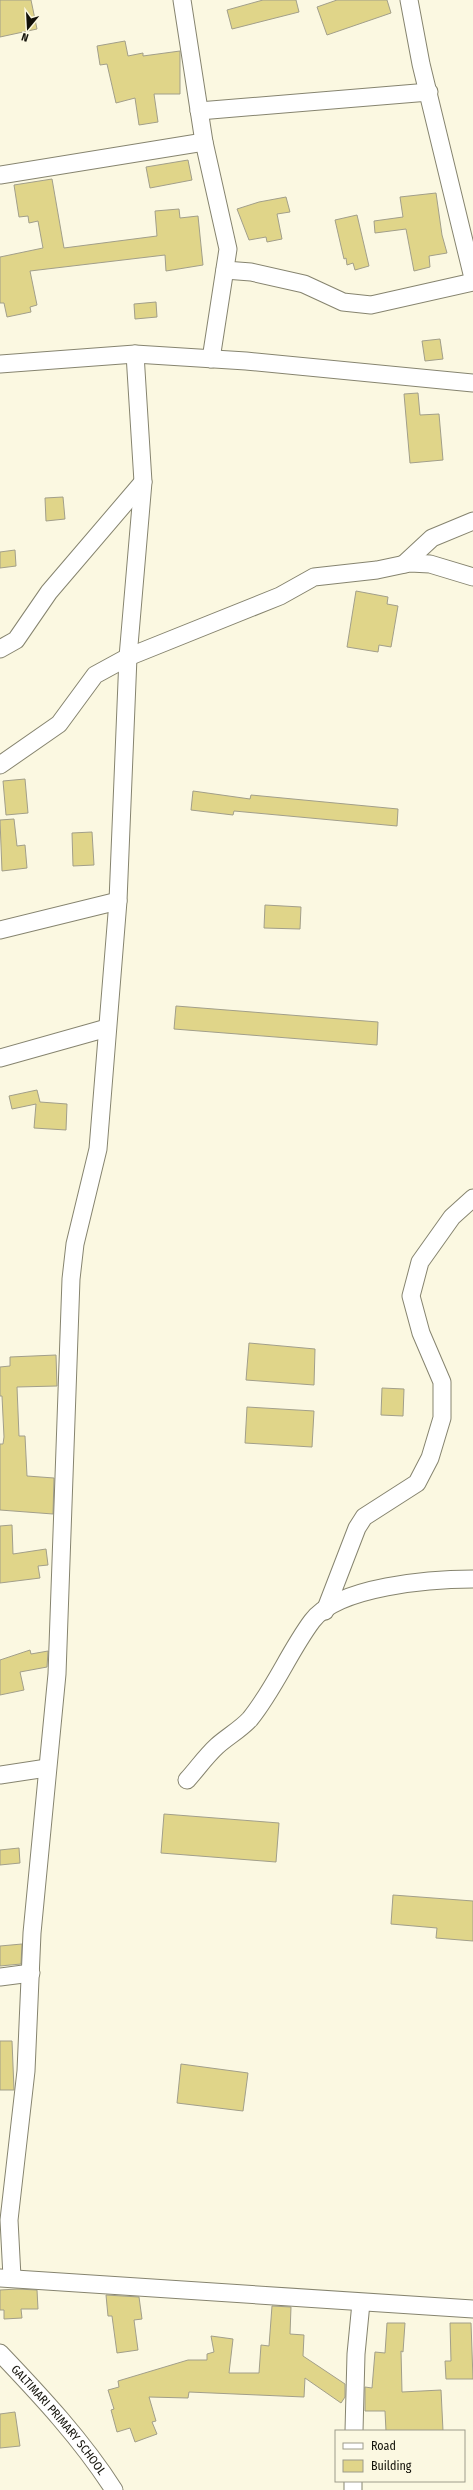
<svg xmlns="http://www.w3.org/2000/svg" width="473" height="2490" font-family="'Fira Sans Condensed',sans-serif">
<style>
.building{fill:#e0d589;stroke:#a29f8a}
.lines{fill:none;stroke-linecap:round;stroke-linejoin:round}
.street-casing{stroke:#86846f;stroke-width:19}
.street{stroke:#fff;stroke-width:17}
.labels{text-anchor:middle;stroke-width:3;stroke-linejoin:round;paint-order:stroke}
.street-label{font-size:12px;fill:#121109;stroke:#fbf8e1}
</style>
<rect width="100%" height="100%" fill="#fbf8e1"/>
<g class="building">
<polygon points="0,0 31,0 37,29 0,37"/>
<polygon points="263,0 296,0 299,12 232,29 227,10"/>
<polygon points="337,0 387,0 391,13 327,35 317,7"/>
<polygon points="125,41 128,56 143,53 143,56 180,51 180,94 154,94 158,122 139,125 135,98 116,103 107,64 100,65 97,46"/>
<polygon points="188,160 192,180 150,188 146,167"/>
<polygon points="52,179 64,248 157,236 155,211 179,209 180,218 198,216 203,265 166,271 165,255 30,271 37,305 30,307 31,312 7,317 4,303 0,303 0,257 43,248 38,221 29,223 28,216 19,217 14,185"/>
<polygon points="436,193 442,235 447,253 429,256 430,267 414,271 406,229 375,233 374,221 403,217 400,197"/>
<polygon points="286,197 290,212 277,214 282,239 267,242 266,237 249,240 237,209 259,202"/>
<polygon points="357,215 369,266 355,270 353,263 347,265 346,258 344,259 335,220"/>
<polygon points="156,302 157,317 135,319 134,304"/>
<polygon points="440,339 443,359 425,361 422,341"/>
<polygon points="418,393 420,415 439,414 443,460 410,463 404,394"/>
<polygon points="63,497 65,519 46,521 45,498"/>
<polygon points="15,550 16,566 0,568 0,552"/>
<polygon points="356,591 388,597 387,604 398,606 391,647 379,645 378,652 347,647"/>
<polygon points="25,779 28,813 6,815 3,781"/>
<polygon points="193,791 250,799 251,795 398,809 397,826 234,811 233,815 191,810"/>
<polygon points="14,819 17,846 25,845 27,868 2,871 0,820"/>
<polygon points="92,832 94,865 73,866 72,833"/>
<polygon points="265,905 301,907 300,929 264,928"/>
<polygon points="176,1006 378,1022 377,1045 174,1029"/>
<polygon points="37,1090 40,1102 67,1104 66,1130 34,1128 36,1104 12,1109 9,1096"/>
<polygon points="249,1343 315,1349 314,1385 246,1380"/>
<polygon points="56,1355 57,1386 17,1387 19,1436 25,1436 27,1476 54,1478 53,1514 0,1510 0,1444 3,1444 4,1437 2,1396 0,1396 0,1367 10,1366 10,1357"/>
<polygon points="382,1388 404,1389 403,1416 381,1415"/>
<polygon points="247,1407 314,1411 312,1447 245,1443"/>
<polygon points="12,1525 13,1554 46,1549 48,1565 38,1566 40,1578 0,1583 0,1526"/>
<polygon points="30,1650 31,1654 48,1651 47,1667 20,1672 24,1690 0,1695 0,1660"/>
<polygon points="164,1814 279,1823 276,1862 161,1853"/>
<polygon points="19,1848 20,1863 0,1865 0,1850"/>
<polygon points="393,1895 473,1901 473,1941 436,1938 437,1928 391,1924"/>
<polygon points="22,1944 21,1964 0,1966 0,1946"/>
<polygon points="0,2041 12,2041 14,2090 0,2090"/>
<polygon points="181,2064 248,2073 243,2111 177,2103"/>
<polygon points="17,2289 37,2290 38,2309 21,2309 22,2318 4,2319 4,2310 0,2310 0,2290"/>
<polygon points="106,2295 139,2297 142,2319 134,2320 138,2350 117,2353 112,2316 108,2316"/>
<polygon points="272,2306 291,2307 290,2334 304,2335 303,2356 345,2384 345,2397 341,2403 305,2378 304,2397 189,2392 188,2398 149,2397 156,2421 152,2422 157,2434 135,2442 130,2428 117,2432 111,2410 114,2409 108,2390 119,2387 118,2381 188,2360 207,2360 207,2354 214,2352 211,2336 233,2339 229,2373 259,2373 261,2345 269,2346"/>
<polygon points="387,2323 405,2323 403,2352 401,2351 402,2392 441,2390 443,2431 386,2431 385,2411 365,2411 365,2387 372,2388 375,2352 385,2353"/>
<polygon points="450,2323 471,2323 473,2379 446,2379 445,2361 451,2361"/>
<polygon points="15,2412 20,2446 0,2448 0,2414"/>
</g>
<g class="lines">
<defs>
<g id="street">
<polyline points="182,0 204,142 228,249 211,359"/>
<polyline points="409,0 421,64 473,278"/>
<polyline points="199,111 429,92"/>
<polyline points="0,175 204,142"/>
<polyline points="225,270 251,272 304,284 343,302 371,305 473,282"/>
<polyline points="0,364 135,354 246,361 473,383"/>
<polyline points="404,564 432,538 473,521"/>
<polyline points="0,649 16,640 49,592 143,482"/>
<polyline points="0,765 59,724 95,675 128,657 280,596 314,577 377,570 410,563 430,564 473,577"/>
<polyline points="0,930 118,901"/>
<polyline points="0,1058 107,1028"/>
<polyline points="325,1611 357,1528 364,1517 417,1483 430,1458 442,1418 442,1382 421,1333 411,1296 420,1262 452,1217 473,1198"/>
<polyline points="0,1775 47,1768"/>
<path d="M187,1780C197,1769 206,1756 217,1746C227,1737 241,1729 250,1719C275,1688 289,1652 312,1621C338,1586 432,1579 473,1579"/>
<polyline points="0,1977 31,1973"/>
<polyline points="12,2277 9,2220 26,2071 32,1933 57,1674 71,1279 75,1244 98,1149 118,901 128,657 143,482 135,354"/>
<polyline points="0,2278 473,2309"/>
<path id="s1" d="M0,2353C41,2396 82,2440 114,2490"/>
<polyline points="354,2431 356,2354 361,2303"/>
<polyline points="353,2490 353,2481"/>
</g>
</defs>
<use href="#street" class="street-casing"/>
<use href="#street" class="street"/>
</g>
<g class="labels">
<g class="street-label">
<text dy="4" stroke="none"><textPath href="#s1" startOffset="89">GALTIMARI PRIMARY SCHOOL</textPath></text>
</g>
</g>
<rect x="335" y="2430" width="130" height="52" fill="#fbf8e1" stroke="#9e9c8b"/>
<rect x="343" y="2443" width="20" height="6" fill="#ffffff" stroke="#9e9c8b"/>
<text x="371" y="2450" font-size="12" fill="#121109">Road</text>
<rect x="343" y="2460" width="20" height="12" fill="#e0d589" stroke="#9e9c8b"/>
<text x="371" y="2470" font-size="12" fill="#121109">Building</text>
<g transform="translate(28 28) rotate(198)" stroke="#fbf8e1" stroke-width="3" paint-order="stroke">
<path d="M0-3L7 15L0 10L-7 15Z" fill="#121109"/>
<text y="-6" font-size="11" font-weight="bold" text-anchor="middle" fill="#121109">N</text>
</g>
</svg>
